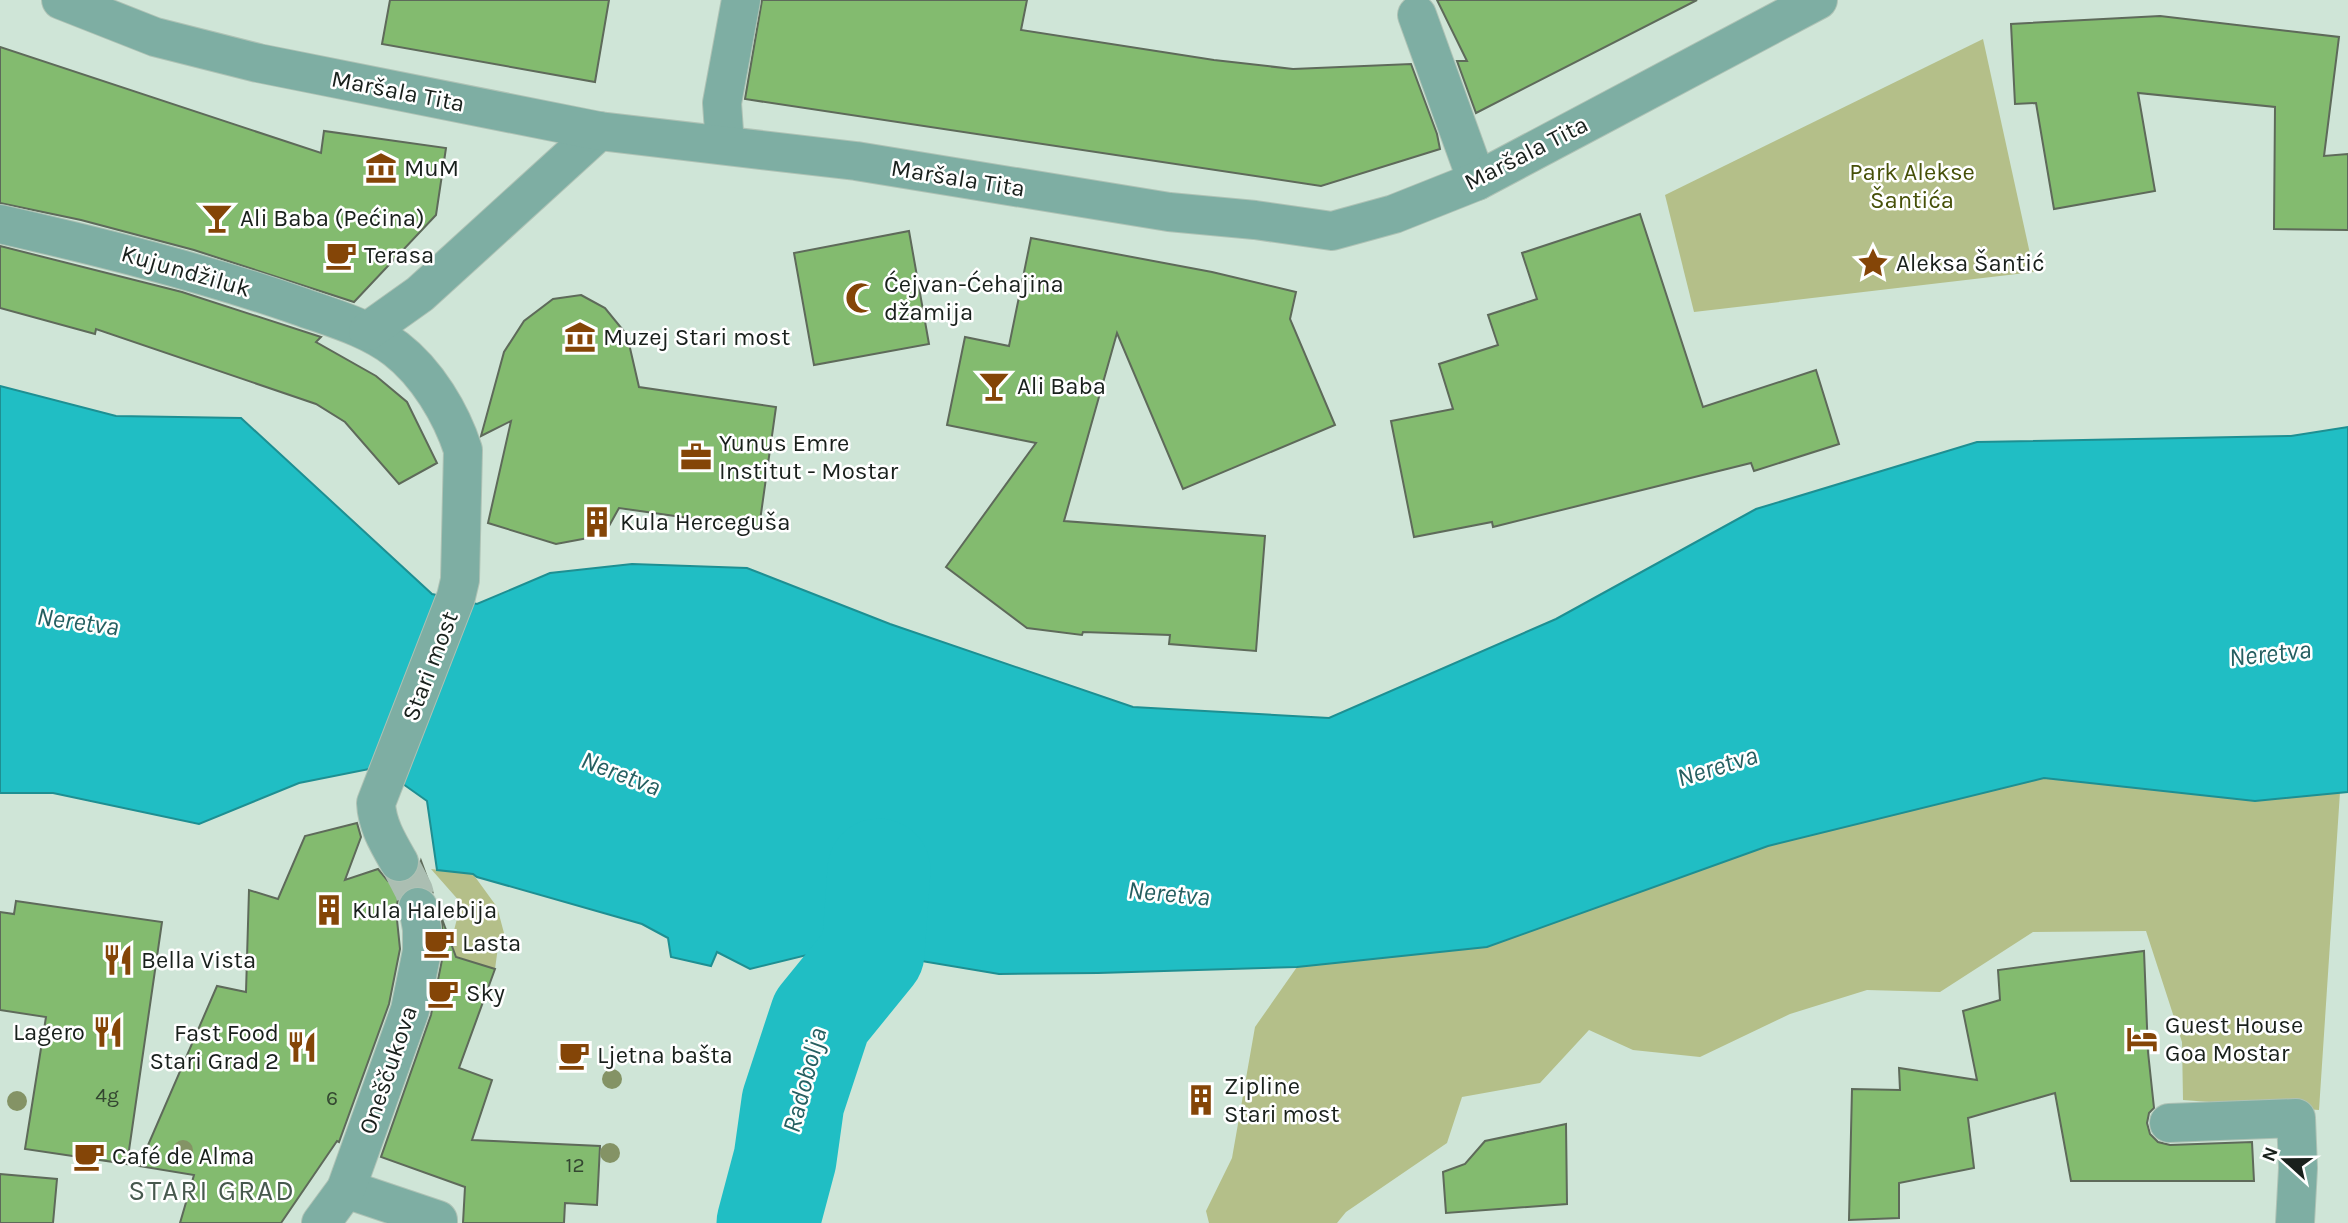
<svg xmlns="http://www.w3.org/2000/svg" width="2348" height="1223" font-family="Karla,sans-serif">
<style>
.green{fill:#b4bf89}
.water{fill:#20bec4;stroke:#1e8f92;stroke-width:2}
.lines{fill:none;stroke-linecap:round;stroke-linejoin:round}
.river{stroke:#20bec4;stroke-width:103}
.building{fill:#83bb6f;stroke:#5e6a5a;stroke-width:2}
.pedestrian-tunnel{stroke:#abbeb2;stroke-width:38;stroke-dasharray:38 19;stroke-linecap:butt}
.pedestrian-casing{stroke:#aec2b5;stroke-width:40}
.minor-casing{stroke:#aec2b5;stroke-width:40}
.tertiary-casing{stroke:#aec2b5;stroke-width:40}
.pedestrian{stroke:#7eaea3;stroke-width:38}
.minor{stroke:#7eaea3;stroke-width:38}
.tertiary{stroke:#7eaea3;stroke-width:38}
.tree{fill:#849365}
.labels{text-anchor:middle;stroke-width:5;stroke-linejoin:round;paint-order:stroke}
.number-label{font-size:21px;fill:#344731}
.street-label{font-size:24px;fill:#19201c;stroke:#fff}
.poi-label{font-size:24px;fill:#19201c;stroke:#fff;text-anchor:start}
.park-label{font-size:24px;fill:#465008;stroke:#fff}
.water-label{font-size:26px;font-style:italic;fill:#255f61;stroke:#fff}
.quarter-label{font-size:28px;letter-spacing:2px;fill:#47594e;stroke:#fff}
</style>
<rect width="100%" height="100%" fill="#cfe5d7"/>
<g class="green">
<polygon points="1983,39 2034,272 1694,312 1665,195"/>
<polygon points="2044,778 2255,801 2340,792 2319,1110 2183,1100 2182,1042 2146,931 2033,932 1940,992 1867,990 1790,1014 1700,1057 1633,1050 1589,1030 1540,1083 1462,1097 1447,1143 1346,1212 1337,1223 1209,1223 1206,1211 1232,1158 1255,1027 1297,967 1487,947 1768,846"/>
<polygon points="431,869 473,874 497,907 504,933 498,947 495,969 448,954 461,903"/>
<polygon points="798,1136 804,1137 797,1223 773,1223 775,1207"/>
</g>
<g class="water">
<polygon points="0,386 116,416 241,418 432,594 477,604 550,573 632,564 747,568 890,624 1133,707 1329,718 1556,619 1756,509 1977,442 2291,436 2348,427 2348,792 2255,801 2044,778 1768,846 1487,947 1297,967 1098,973 999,974 874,953 846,970 815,953 750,969 717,952 711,966 671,957 668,938 642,924 477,877 473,874 437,870 427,801 379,767 299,783 199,824 53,793 0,793"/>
<polygon points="786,1132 798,1136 775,1207 773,1223 743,1223 759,1201"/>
</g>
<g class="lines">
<polyline class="river" points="768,1223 785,1159 793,1102 821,1017 873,953 879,870"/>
</g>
<g class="building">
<polygon points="390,0 609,0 595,82 382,44"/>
<polygon points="762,0 1027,0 1021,30 1214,60 1293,69 1411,64 1437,134 1440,149 1321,186 745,99"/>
<polygon points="1437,0 1697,0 1476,113 1457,61 1467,61"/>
<polygon points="2160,16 2339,37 2324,156 2348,154 2348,230 2274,229 2275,107 2138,93 2155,191 2054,209 2036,103 2015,104 2011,24"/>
<polygon points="0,47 321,153 324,131 446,148 436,215 354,302 194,250 81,220 0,203"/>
<polygon points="1640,214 1703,407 1816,370 1839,444 1754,471 1751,463 1493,527 1492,522 1414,537 1391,421 1453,409 1439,364 1498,345 1488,315 1537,299 1522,253"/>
<polygon points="909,231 929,344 814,365 794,253"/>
<polygon points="1031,238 1212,272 1296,292 1290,319 1335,425 1183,489 1117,333 1064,521 1265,536 1256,651 1169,644 1170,635 1083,632 1082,635 1027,628 946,567 1036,443 947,425 965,337 1009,346"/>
<polygon points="0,246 182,292 321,337 316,342 376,376 407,402 437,463 399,484 345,422 316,404 96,329 95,334 0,308"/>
<polygon points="581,295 605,308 627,335 639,387 776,407 759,528 619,508 604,535 556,544 488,523 511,421 481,436 504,352 524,321 553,299"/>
<polygon points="357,823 361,837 345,880 378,869 388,881 400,884 411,881 418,873 421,861 432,891 425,886 413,886 404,890 398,899 396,910 400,949 389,1004 339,1142 337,1141 281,1223 180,1223 194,1175 139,1166 217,986 246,992 249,890 278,899 305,836"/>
<polygon points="16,901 162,922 127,1164 25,1149 46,1017 0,1010 0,912 14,914"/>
<polygon points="442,919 456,957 495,969 459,1068 492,1080 472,1140 600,1146 597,1205 565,1203 564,1223 463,1223 465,1187 381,1157 431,1015 443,955"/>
<polygon points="2144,951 2148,1052 2154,1108 2149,1113 2147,1123 2150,1134 2158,1142 2170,1145 2252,1142 2254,1181 2071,1181 2055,1093 1968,1118 1974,1168 1899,1183 1899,1218 1849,1220 1852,1089 1900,1090 1899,1068 1977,1080 1963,1011 2000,1000 1998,970"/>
<polygon points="1566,1124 1567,1204 1446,1213 1443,1172 1465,1164 1485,1141"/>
<polygon points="0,1174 57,1179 53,1223 0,1223"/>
</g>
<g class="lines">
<polyline class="pedestrian-tunnel" points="399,862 414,891 418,907"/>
<defs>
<g id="pedestrian">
<polyline points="725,145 722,103 741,0"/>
<path d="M0,224C101,247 201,272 299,306C332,318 367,327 396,349C427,373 451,413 463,450L460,580L456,597L376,803C377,825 388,843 399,862"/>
<polyline points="368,331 420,294 599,131"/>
<polyline points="346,1189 438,1220 438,1223"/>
<polyline points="321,1223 346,1189 410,1010 422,951 422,929 418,907"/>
</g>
<g id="minor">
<polyline points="1417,15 1477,181"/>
<polyline points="2169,1123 2296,1118 2298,1168 2295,1223"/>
</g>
<polyline id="tertiary" points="61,0 155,37 258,63 599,131 856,161 1169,212 1255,220 1332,231 1394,214 1477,181 1818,0"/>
</defs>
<use href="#pedestrian" class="pedestrian-casing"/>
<use href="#minor" class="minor-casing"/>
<use href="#tertiary" class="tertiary-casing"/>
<use href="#pedestrian" class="pedestrian"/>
<use href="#minor" class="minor"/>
<use href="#tertiary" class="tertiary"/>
</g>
<g class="tree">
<circle cx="612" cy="1079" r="10"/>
<circle cx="17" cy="1101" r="10"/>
<circle cx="183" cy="1150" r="10"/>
<circle cx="610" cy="1153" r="10"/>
</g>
<defs>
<symbol id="museum-bare" viewBox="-9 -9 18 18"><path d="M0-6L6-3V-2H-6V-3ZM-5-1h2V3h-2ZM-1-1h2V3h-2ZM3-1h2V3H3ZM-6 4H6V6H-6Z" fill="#844507" stroke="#fff" stroke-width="2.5" paint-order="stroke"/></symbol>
<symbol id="bar-bare" viewBox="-9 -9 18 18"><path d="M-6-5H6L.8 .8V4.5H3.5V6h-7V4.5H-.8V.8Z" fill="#844507" stroke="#fff" stroke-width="2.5" paint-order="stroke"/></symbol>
<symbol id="cafe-bare" viewBox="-9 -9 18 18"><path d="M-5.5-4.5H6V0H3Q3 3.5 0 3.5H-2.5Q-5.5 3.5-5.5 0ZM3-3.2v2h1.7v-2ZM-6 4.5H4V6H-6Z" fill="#844507" stroke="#fff" stroke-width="2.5" paint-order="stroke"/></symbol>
<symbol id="sight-bare" viewBox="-9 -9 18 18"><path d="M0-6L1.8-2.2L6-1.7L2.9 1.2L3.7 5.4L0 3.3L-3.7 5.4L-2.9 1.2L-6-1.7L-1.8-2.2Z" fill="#844507" stroke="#fff" stroke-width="2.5" paint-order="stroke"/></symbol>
<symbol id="mosque-bare" viewBox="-9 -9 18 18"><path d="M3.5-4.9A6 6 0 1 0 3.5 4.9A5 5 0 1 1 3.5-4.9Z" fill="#844507" stroke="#fff" stroke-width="2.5" paint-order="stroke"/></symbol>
<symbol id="office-bare" viewBox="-9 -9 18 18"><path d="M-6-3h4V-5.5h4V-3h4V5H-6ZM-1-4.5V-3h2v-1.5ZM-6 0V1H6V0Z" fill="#844507" stroke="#fff" stroke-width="2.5" paint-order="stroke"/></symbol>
<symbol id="building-bare" viewBox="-9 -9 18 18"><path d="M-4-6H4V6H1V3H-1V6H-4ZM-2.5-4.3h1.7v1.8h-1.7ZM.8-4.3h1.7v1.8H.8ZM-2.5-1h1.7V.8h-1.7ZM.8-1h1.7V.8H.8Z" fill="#844507" stroke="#fff" stroke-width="2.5" paint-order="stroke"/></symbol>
<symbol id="restaurant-bare" viewBox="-9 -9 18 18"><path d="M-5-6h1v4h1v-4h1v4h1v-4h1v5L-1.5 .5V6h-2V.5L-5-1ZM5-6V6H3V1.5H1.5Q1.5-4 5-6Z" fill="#844507" stroke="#fff" stroke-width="2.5" paint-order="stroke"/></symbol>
<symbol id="hotel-bare" viewBox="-9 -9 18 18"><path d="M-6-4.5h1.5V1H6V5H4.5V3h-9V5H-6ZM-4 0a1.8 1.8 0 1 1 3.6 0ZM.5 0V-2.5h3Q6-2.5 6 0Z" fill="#844507" stroke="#fff" stroke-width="2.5" paint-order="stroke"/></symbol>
</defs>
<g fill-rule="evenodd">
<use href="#museum-bare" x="359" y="146" width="44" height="44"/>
<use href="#bar-bare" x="195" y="196" width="44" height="44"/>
<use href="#cafe-bare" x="319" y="233" width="44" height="44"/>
<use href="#sight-bare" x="1851" y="241" width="44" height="44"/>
<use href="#mosque-bare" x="839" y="276" width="44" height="44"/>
<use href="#museum-bare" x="558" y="315" width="44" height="44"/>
<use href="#bar-bare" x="972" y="364" width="44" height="44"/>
<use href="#office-bare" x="674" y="435" width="44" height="44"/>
<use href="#building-bare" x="575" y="500" width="44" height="44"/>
<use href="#building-bare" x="307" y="888" width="44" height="44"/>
<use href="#cafe-bare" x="417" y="921" width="44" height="44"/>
<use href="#restaurant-bare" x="96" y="938" width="44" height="44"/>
<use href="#cafe-bare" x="421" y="971" width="44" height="44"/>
<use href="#restaurant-bare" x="86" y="1010" width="44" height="44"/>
<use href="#hotel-bare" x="2120" y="1017" width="44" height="44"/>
<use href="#restaurant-bare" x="280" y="1025" width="44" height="44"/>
<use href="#cafe-bare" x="552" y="1033" width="44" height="44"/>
<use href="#building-bare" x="1179" y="1078" width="44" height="44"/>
<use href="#cafe-bare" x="67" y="1134" width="44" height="44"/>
</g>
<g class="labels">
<g class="number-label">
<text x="107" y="1102">4g</text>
<text x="332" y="1105">6</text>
<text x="575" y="1172">12</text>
</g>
<g class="street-label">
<text transform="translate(398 91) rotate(11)" y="8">Maršala Tita</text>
<text transform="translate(1526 153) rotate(-27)" y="8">Maršala Tita</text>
<text transform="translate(958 178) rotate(9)" y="8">Maršala Tita</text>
<text transform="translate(186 271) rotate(16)" y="8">Kujundžiluk</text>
<text transform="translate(430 666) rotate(-69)" y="8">Stari most</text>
<text transform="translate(388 1070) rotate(-71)" y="8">Oneščukova</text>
</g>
<g class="poi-label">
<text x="404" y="176">MuM</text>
<text x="240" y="226">Ali Baba (Pećina)</text>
<text x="364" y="263">Terasa</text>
<text x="1896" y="271">Aleksa Šantić</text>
<text x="884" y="292">Ćejvan-Ćehajina<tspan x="884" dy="28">džamija</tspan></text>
<text x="603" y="345">Muzej Stari most</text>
<text x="1017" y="394">Ali Baba</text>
<text x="719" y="451">Yunus Emre<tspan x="719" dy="28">Institut - Mostar</tspan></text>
<text x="620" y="530">Kula Herceguša</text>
<text x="352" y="918">Kula Halebija</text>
<text x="462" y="951">Lasta</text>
<text x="141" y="968">Bella Vista</text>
<text x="466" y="1001">Sky</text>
<text x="2165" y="1033">Guest House<tspan x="2165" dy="28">Goa Mostar</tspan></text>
<text x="85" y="1040" text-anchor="end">Lagero</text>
<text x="279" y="1041" text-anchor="end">Fast Food<tspan x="279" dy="28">Stari Grad 2</tspan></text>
<text x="597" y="1063">Ljetna bašta</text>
<text x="1224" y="1094">Zipline<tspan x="1224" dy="28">Stari most</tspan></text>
<text x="112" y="1164">Café de Alma</text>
</g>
<g class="park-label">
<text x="1912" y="180">Park Alekse<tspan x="1912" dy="28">Šantića</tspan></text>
</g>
<g class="water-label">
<text transform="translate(78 621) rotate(8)" y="9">Neretva</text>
<text transform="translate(2270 653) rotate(-6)" y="9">Neretva</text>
<text transform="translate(1717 766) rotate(-17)" y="9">Neretva</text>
<text transform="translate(621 773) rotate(21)" y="9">Neretva</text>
<text transform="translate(1169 893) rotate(5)" y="9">Neretva</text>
<text transform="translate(804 1080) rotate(-75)" y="9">Radobolja</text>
</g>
<g class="quarter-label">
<text x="212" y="1200">STARI GRAD</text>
</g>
</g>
<g transform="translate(2285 1160) rotate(291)" stroke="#ffffff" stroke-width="5" paint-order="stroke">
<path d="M0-5L12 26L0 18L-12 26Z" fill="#19201c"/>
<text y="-10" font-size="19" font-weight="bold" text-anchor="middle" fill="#19201c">N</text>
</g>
</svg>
